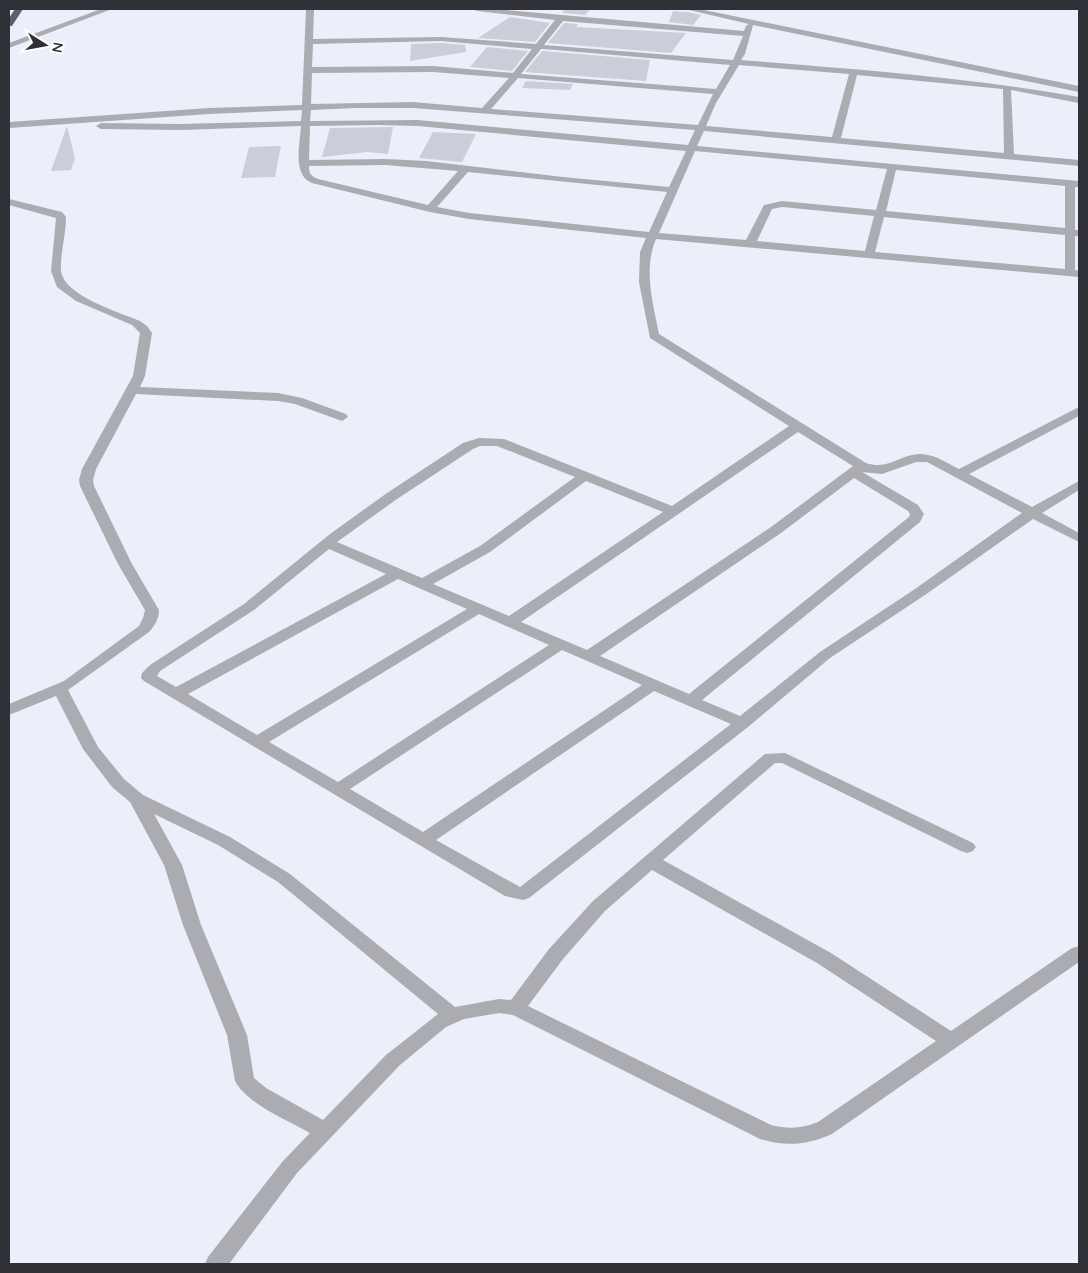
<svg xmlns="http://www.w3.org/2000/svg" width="1088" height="1273" viewBox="0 0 1088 1273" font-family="Quicksand,sans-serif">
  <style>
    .building { fill: #cbcdd9 }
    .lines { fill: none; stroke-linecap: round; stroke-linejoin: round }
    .minor { fill: #aaacb1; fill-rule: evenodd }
    .highway { fill: #5d606a; fill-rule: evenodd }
  </style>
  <rect width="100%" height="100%" fill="#eceefa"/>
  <path class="building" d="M565,9H590L585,15L562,13Z
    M673,11L688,12L701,15L693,25L669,22Z
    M510,17L550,23L535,42L478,38Z
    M564,23L578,24L576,27L686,33L671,53L548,43Z
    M441,43L465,45L466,52L410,61L411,44Z
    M487,47L528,51L512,71L470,67Z
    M542,51L556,52L650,60L646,81L525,72Z
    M526,81L573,84L570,90L522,88Z
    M67,126L75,158L71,170L51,171Z
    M393,127L388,154L367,152L322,157L330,128Z
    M433,132L476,134L462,162L419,158Z
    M281,146L275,177L241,178L249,147Z"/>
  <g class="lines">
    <path class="minor" d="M101,9H112L9,48V43Z
      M306,9H314L313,39L441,37L536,44L555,20L477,11L473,9H495L744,31L746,26L749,24L685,9H699L1079,86V92L753,25L745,54L741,60C855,69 967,77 1079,97V103L1011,90L1014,154L1079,160V166L704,131L697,146L1079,181V187H1075V230H1079V236H1075V270L1079,271V277L656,239C643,269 653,303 659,334L866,463C890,471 900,453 922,454C936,455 947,463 959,469L1079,407V416L969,474L1032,507L1079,481V490L1042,513L1079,533V542L1033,519L925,595L830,658L748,727L529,898L523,900L505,896L144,681L141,678L142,673L150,665L244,604L330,534L387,493L463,443L479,438L504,439L672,506L789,426L650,338L639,282L640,252L646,238L469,219L430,212L312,183C292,175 300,144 301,126L180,130L101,129L96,126L101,123L180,124L301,121L302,110L209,114L9,128V122L209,108L302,105ZM563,21L743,36L733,60L544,45ZM441,41L532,49L513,73L433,66L312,67L313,44ZM541,49L556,50L730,65L716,89L521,74ZM739,65L849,74L832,137L706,126L716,103ZM433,72L509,78L482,108L413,102L311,104L312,73ZM857,75L1003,89L1004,153L841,138ZM518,78L713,94L698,125L491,109ZM356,108H413L695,130L688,145L418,120L310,121L311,110ZM378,125L418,126L686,151L669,187L563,177L426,161L385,159L309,160L310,126ZM695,151L887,169L876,210L782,201L764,205L746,240L659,233ZM385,165L458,171L428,205L318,179C311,176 309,174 309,166ZM896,170L1065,186V228L886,211ZM468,172L667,192L649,232L469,213L437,207ZM782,207L874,216L865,251L757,241L772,209ZM884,217L1065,235V269L875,252ZM798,432L853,466L771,527L587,650L521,622ZM480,446H497L575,477L480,546L422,578L337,542L397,499L473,449ZM916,462H927L1022,513L915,589L820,652L740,716L702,700L920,522L924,514L918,505L862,472L882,474ZM854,478L908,511L910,514L909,517L689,694L600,656L781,533ZM586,481L663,512L509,616L433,584L490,552ZM329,549L386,574L176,687L157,676L160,671L254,610ZM398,579L467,609L257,735L188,694ZM479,614L549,645L338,782L269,742ZM562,650L642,685L423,832L350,789ZM654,691L731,724L520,887L436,840Z
      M9,199L62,212L66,217C66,235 60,253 61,271C64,296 119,312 140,321L147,326L152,333L145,376L140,387L278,393L302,398L346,414L348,417L342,421L295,404L278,401L136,394L96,469L93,480L94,486L132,564L159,610C159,619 155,625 149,632L68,690L98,747L124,779L143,795L230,837L290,874L455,1007L499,999L511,1000L549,949L593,901L765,754L785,753L973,843L976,847L973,851L967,853L961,851L782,763H775L663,860L831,953L951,1031L1072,948L1079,946V962L832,1134C808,1145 785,1147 760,1139L513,1015L499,1013L464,1019L446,1027L400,1065L297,1173L229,1264H205L208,1257L283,1161L310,1133C288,1120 247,1104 235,1081L227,1035L183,925L164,865L130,802L112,787L83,749L56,696L9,715V704L64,681L139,626L143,618L145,610L118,564L80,486L79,480L82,469L133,376L140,333L132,325L76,301L57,287L51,271L56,218L9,205ZM154,814L218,845L278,882L438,1014L386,1055L323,1120L266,1088L254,1078L247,1035L201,925L182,865ZM652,870L817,963L936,1041L818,1122C802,1129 787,1129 771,1125L528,1006L563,959L605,911Z"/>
    <path class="highway" d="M15,9H23L12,26H9V18Z"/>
  </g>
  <rect width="1088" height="1273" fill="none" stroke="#303136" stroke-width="20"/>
  <g transform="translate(45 45) rotate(101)" stroke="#ffffff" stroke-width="4" paint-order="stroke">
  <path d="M0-4L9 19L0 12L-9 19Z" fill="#303136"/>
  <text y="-8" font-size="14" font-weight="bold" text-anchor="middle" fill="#303136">N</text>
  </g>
</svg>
